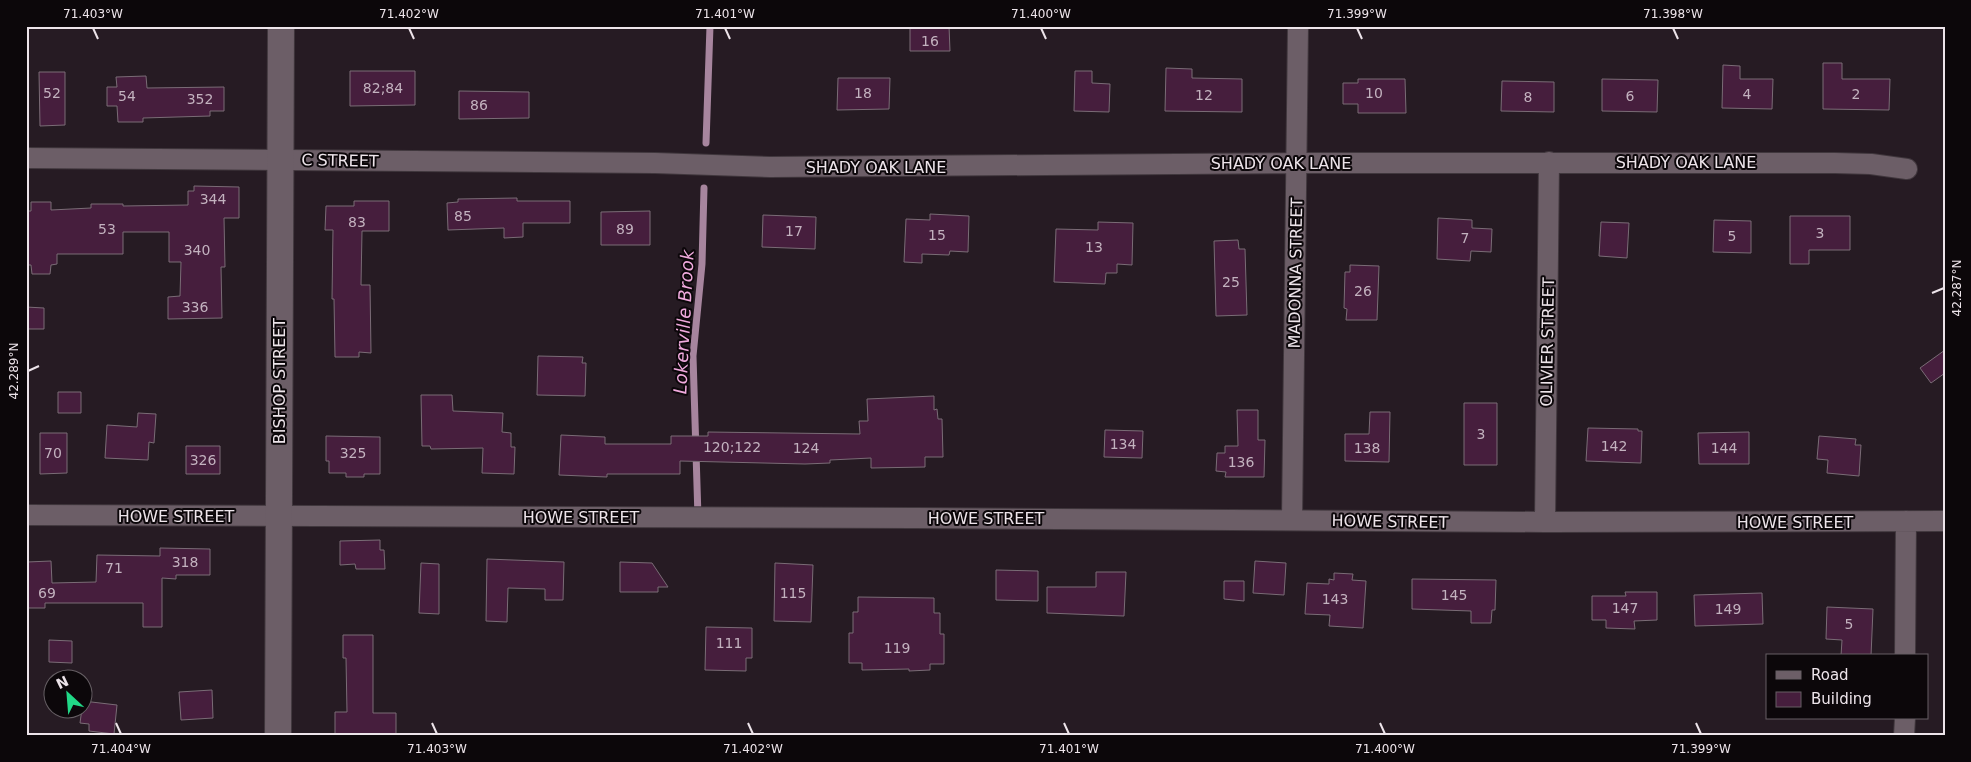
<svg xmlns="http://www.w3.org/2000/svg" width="1971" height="762" viewBox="0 0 1971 762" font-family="'DejaVu Sans',sans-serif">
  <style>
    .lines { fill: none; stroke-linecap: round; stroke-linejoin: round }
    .stream { stroke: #a7859e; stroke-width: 7 }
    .building { fill: #461e3d; stroke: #7a6c76 }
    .minor-casing { stroke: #40373d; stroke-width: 22 }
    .tertiary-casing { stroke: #40373d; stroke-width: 28 }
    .minor { stroke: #6c5e67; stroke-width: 20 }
    .tertiary { stroke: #6c5e67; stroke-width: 26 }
    .ticks { fill: none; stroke: #ede4ea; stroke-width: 2 }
    .labels { text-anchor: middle; stroke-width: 4; stroke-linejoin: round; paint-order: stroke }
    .number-label { font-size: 14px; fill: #c3b2bf }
    .street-label { font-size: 16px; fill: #ede4ea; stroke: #0c070a }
    .water-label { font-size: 18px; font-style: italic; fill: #f1aade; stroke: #0c070a }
    .neatline { fill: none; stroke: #ede4ea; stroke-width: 2 }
    .ticks-label { font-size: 12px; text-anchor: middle; fill: #ede4ea }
  </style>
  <rect width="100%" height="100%" fill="#261b23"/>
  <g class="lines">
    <path class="stream" d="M706,143L710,26
      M698,517L693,356L702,264L704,188"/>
  </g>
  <path class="building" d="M910,26H949L950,51H910Z
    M1823,63H1842V79H1890L1889,110L1823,109Z
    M1723,65L1740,66V79H1773L1772,109L1722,108Z
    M1166,68L1192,69V78L1242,79V112L1165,111Z
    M350,71H415V105L350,106Z
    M1075,71H1092V83L1110,84L1109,112L1074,111Z
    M39,72H65V125L40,126Z
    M146,76L147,88L224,87V111H210V116L143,118V122H118L117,106H107V87H117L116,77Z
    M838,78H890L889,109L837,110Z
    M1358,79H1405L1406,113H1358V104H1343V83H1358Z
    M1602,79L1658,80L1657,112L1602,111Z
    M1502,81L1554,82V112L1501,111Z
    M459,91L529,92V118L459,119Z
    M194,186L239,187V218H224L225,267H221L222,318L168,319V297L180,296L181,262H169V232H123V254H57V264L51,265L50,274H32L31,265H26V211H31V202H51V210L91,208V204H123V206L188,205V191H194Z
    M517,198V201H570V223H523V237L504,238V228L448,230L447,203L458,202V199Z
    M354,201H389V231H362L361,285H370L371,353L359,352V357H335L334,299H332L333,230H325L326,206H354Z
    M650,211V245H601V212Z
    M930,214L969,216L968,252L950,251L949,255L922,254V263L904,262L906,219L930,220Z
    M763,215L816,217L815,249L762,247Z
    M1790,216H1850V250H1809V264H1790Z
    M1438,218L1472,220V228L1492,229L1491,252L1471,251L1470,261L1437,259Z
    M1714,220L1751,221V253L1713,252Z
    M1098,222L1133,223L1132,265L1117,264V273H1106L1105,284L1054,282L1056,229L1098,230Z
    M1601,222L1629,223L1627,258L1599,256Z
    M1238,240L1239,249H1245L1247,315L1216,316L1214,241Z
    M1350,265L1379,266L1377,320H1346L1347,309L1344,308L1345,272H1350Z
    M26,307L44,308V329H26Z
    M1945,350V373L1931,383L1920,368Z
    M538,356L583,357L582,363H586L585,396L537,395Z
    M58,392H81V413H58Z
    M421,395H452L453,411L503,413L502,432L511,433V447H515L514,474L482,473L483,448L431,449L430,446H422Z
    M934,396V410L937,409L938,419H942L943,457H925V467L871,468V458L830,460V463L805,464L680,461V474H607V477L559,475L561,435L605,437V444H671V436H708V432L860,434L859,421H868L867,399Z
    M1464,403H1497V465H1464Z
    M1237,410H1258V440H1265L1264,477H1225L1226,472L1216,471L1217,453H1225V446H1238Z
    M1370,412H1390L1389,462L1345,461V434H1369Z
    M138,413L156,414L154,443L149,442L148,460L105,458L107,425L137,427Z
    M1588,428L1638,429V431H1642L1641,463L1586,461Z
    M1105,430L1143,431L1142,458L1104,457Z
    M1749,432V464H1699L1698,433Z
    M40,433H67V473L40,474Z
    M326,436L380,437V474H364V477H346V473H329V461H326Z
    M1819,436L1856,439L1855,445H1861L1859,476L1827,473L1828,460L1817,459Z
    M186,446H220V474H186Z
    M380,540V550H384L385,569H356L355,564L340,565V541Z
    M160,548L210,549V575H176V579L162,578V627H143V603H45V608H28L27,562L51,561L52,583L96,582L97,555L160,556Z
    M487,559L564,562L563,600H545V589L508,588L507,622L486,621Z
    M1255,561L1286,563L1284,595L1253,593Z
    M620,562L652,563L668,587H658V592H620Z
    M421,563L439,564V614L419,613Z
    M775,563L813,565L811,622L774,621Z
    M996,570L1038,571V601L996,600Z
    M1096,572H1126L1124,616L1047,613V587H1096Z
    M1334,573L1353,574L1352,580L1366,581L1363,628L1329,626L1330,615L1305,614L1307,583L1329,584V579L1334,580Z
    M1412,579L1496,580L1495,610H1492L1491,623H1471V611L1412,609Z
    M1224,581H1244V601L1224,599Z
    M1625,592H1657V620L1634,621L1635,629L1606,628V620H1592V596H1626Z
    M1762,593L1763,624L1695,626L1694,595Z
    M858,597L934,598V613H940V634H944V664H930V670L909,671V669L862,670V663H849V633H853V612H858Z
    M1827,607L1873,609L1871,656H1841L1842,640L1826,639Z
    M706,627L752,628V658H746V671L705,670Z
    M343,635H373V713H396V736H335V712H347L346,658H343Z
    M49,640L72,641V663L49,662Z
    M212,690L213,718L181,720L179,692Z
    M83,701L117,705L114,734L89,731V724L80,723Z"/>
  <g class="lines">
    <g class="minor-casing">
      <path id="minor" d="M26,158L655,163L770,167L1297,163H1835L1871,164L1907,169
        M26,515L915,518L1545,522L1945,521
        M1292,520L1298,26
        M1545,522L1549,162
        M1905,656L1906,521
        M1904,736L1905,718"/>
    </g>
    <g class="tertiary-casing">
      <path id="tertiary" d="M278,736L281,26"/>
    </g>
    <use href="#minor" class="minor"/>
    <use href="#tertiary" class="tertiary"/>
  </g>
  <path class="ticks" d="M93,28L98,39M409,28L414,39M725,28L730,39M1041,28L1046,39M1357,28L1362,39M1673,28L1678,39M1932,293L1944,288M28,371L39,366M116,723L121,734M432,723L437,734M748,723L753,734M1064,723L1069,734M1380,723L1385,734M1696,723L1701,734"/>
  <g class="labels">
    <g class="number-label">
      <text x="930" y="46">16</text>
      <text x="383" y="93">82;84</text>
      <text x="52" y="98">52</text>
      <text x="863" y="98">18</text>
      <text x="1374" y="98">10</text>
      <text x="1747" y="99">4</text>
      <text x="1856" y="99">2</text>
      <text x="1204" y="100">12</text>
      <text x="127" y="101">54</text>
      <text x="1630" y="101">6</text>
      <text x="1528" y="102">8</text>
      <text x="200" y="104">352</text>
      <text x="479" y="110">86</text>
      <text x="213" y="204">344</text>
      <text x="463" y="221">85</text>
      <text x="357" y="227">83</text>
      <text x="107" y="234">53</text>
      <text x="625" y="234">89</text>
      <text x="794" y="236">17</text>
      <text x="1820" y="238">3</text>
      <text x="937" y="240">15</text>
      <text x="1732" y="241">5</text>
      <text x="1465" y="243">7</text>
      <text x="1094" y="252">13</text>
      <text x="197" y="255">340</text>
      <text x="1231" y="287">25</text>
      <text x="1363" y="296">26</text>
      <text x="195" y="312">336</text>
      <text x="1481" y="439">3</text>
      <text x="1123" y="449">134</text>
      <text x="1614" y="451">142</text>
      <text x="732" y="452">120;122</text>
      <text x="806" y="453">124</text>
      <text x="1367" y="453">138</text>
      <text x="1724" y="453">144</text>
      <text x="53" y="458">70</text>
      <text x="353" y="458">325</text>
      <text x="203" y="465">326</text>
      <text x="1241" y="467">136</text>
      <text x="185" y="567">318</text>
      <text x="114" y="573">71</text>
      <text x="47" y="598">69</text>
      <text x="793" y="598">115</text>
      <text x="1454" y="600">145</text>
      <text x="1335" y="604">143</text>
      <text x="1625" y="613">147</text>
      <text x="1728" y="614">149</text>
      <text x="1849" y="629">5</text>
      <text x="729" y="648">111</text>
      <text x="897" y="653">119</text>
    </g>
    <g class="street-label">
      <text transform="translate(340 160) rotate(1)" y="6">C STREET</text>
      <text x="1686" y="168">SHADY OAK LANE</text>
      <text x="1281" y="169">SHADY OAK LANE</text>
      <text x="876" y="173">SHADY OAK LANE</text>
      <text transform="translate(1295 273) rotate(-89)" y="6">MADONNA STREET</text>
      <text transform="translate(1547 342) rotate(-89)" y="6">OLIVIER STREET</text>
      <text transform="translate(279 381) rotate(-90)" y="6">BISHOP STREET</text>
      <text x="176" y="522">HOWE STREET</text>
      <text x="581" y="523">HOWE STREET</text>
      <text x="986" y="524">HOWE STREET</text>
      <text transform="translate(1390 521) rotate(1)" y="6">HOWE STREET</text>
      <text x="1795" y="528">HOWE STREET</text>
    </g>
    <g class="water-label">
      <text transform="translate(684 322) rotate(-87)" y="6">Lokerville Brook</text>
    </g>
  </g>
  <rect width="1971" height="762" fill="none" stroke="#0c070a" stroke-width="55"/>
  <rect x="1766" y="654" width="162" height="65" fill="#0c070a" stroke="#665f64"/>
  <rect x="1776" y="671" width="25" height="8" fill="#6c5e67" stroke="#665f64"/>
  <text x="1811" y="680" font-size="15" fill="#ede4ea">Road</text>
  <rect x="1776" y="692" width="25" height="15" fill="#461e3d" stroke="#665f64"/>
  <text x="1811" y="704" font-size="15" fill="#ede4ea">Building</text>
  <g transform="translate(68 694) rotate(334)"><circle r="24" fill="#0c070a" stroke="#665f64"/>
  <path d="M0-4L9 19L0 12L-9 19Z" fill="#21d887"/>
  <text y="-8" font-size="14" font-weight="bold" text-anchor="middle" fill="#ede4ea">N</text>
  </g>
  <rect x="28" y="28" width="1916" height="706" class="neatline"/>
  <g class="ticks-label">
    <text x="93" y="18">71.403°W</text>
    <text x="409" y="18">71.402°W</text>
    <text x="725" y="18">71.401°W</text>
    <text x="1041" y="18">71.400°W</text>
    <text x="1357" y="18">71.399°W</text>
    <text x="1673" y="18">71.398°W</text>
    <text transform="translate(1957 288) rotate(-90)" y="4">42.287°N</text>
    <text transform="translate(14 371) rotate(-90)" y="4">42.289°N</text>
    <text x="121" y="753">71.404°W</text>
    <text x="437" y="753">71.403°W</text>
    <text x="753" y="753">71.402°W</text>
    <text x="1069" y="753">71.401°W</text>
    <text x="1385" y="753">71.400°W</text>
    <text x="1701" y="753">71.399°W</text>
  </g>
</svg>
